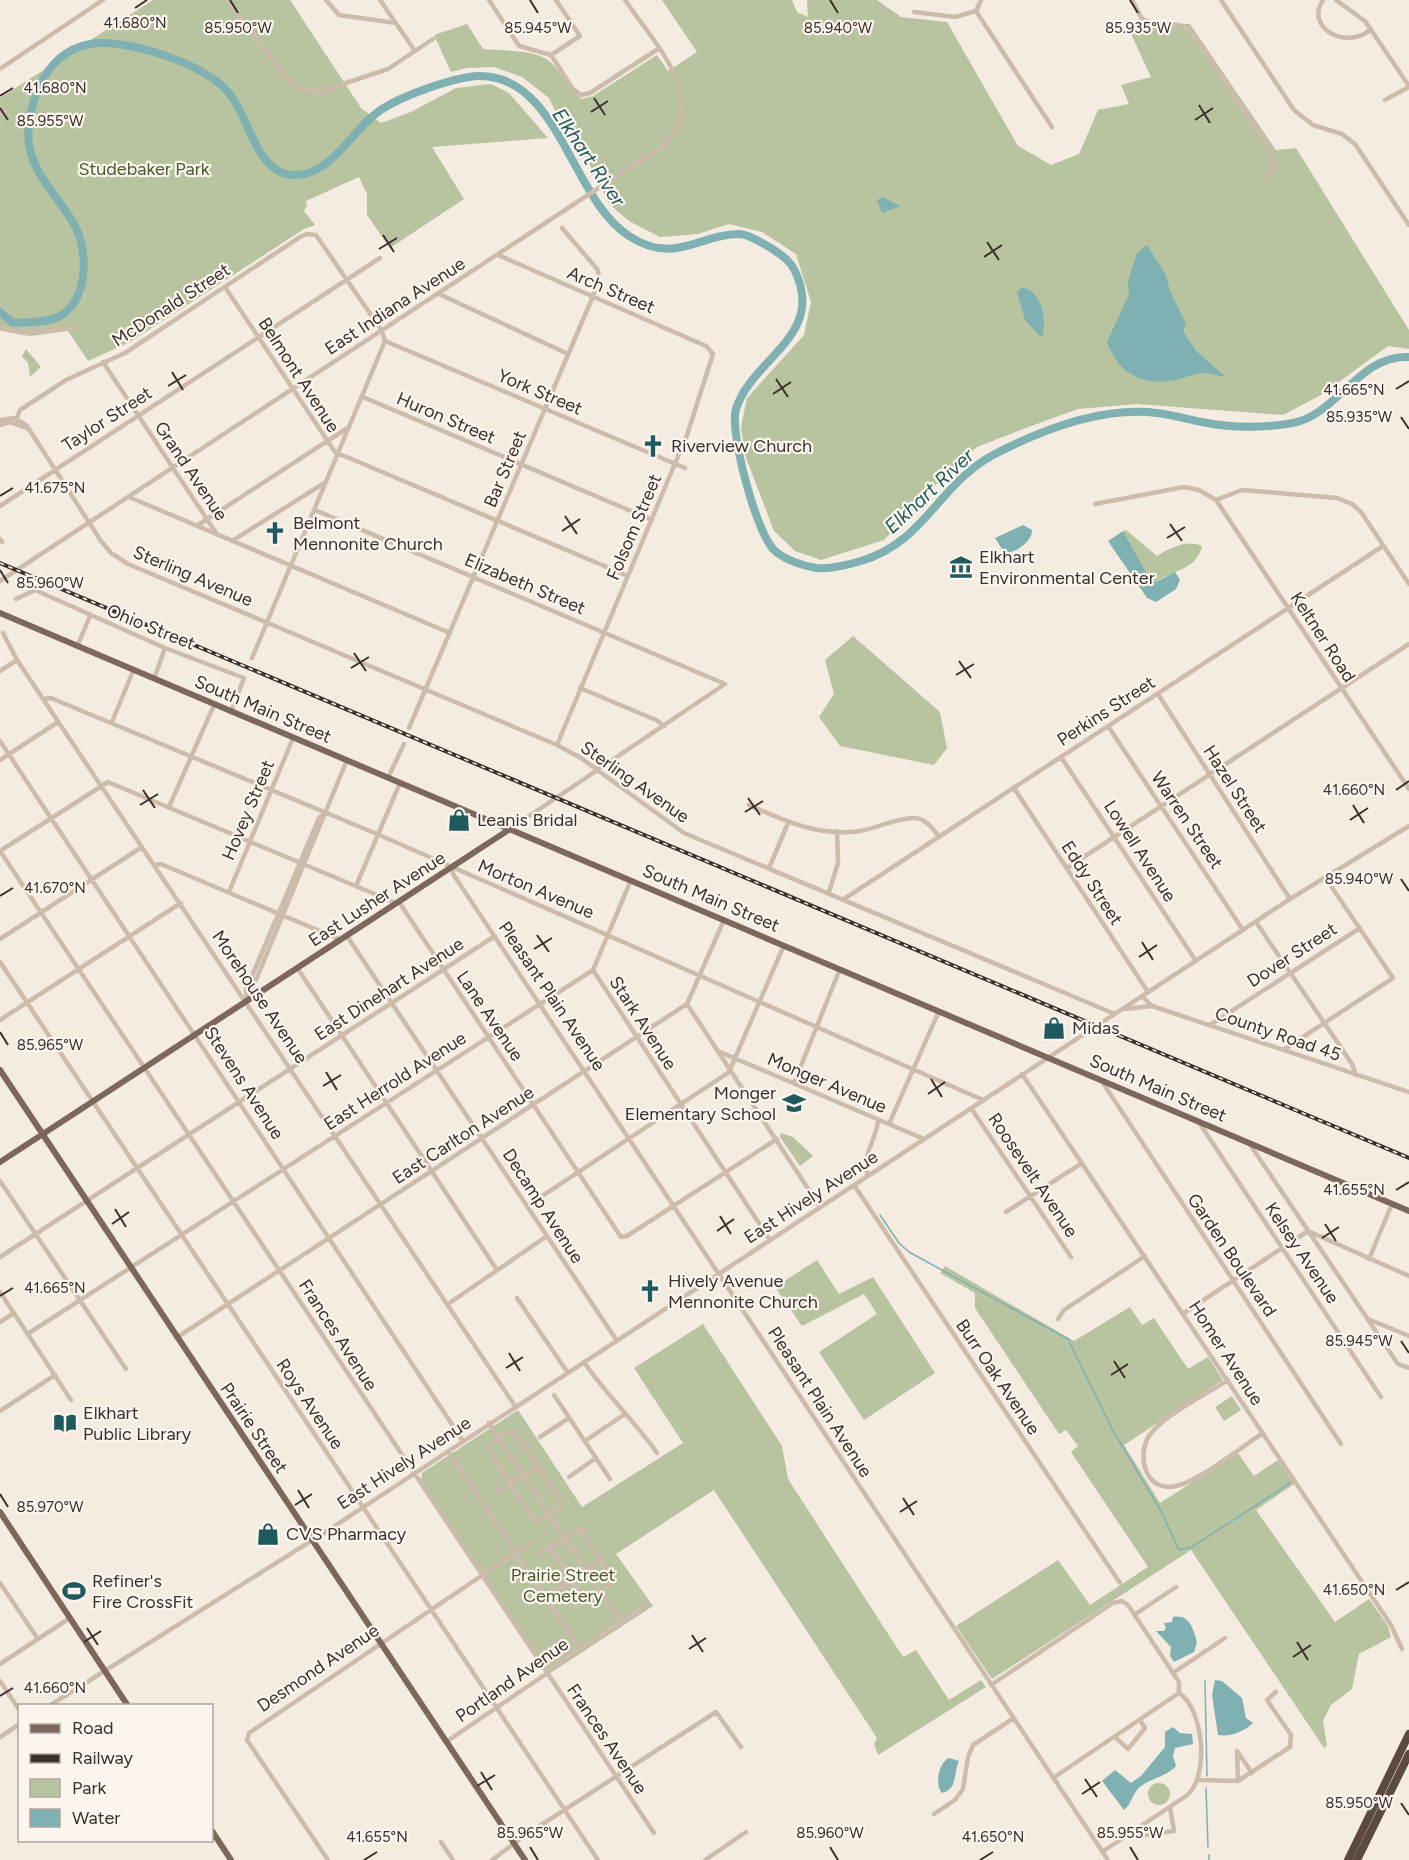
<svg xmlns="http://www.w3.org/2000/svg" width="1409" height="1860" viewBox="0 0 1409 1860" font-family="Figtree,sans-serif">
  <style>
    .green { fill: #b8c4a0 }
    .water { fill: #7fb0b2 }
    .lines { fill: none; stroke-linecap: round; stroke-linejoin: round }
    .stream { stroke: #7fb0b2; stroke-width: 1.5 }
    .river { stroke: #7fb0b2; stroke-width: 8 }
    .minor { stroke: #cdbbac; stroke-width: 4.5 }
    .major { stroke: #7d675c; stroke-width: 6 }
    .highway { stroke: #5c4a42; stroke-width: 8 }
    .rail-casing { stroke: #3b302b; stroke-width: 4 }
    .rail { stroke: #fbf5ee; stroke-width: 1.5; stroke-dasharray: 4.5; stroke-linecap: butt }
    .ticks { fill: none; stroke: #3b302b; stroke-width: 2 }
    .labels { text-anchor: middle; stroke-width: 4.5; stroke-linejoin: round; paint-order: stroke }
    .park-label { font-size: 18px; fill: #4a5a2e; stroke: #fbf5ee }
    .street-label { font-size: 18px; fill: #3b302b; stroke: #fbf5ee }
    .poi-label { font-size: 18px; fill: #3b302b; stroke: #fbf5ee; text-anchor: start }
    .water-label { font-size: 20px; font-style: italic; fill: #1f5a5e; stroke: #fbf5ee }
    .ticks-label { font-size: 15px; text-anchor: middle; fill: #3b302b; stroke: #fbf5ee; stroke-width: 4.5; stroke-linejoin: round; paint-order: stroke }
  </style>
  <rect width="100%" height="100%" fill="#f4ebe1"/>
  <path class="green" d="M153,0H290L361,108L381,123L411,112L456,88L491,84L509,93L548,138L432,147L464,199L390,248L367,215V194L359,177L306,201L307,205L304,211L315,225L304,229L130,342L88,361L68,331L30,336L2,331L0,330V98Z
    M662,0H792L797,12L808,17L807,0H877L901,17L947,22L1018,146L1051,165L1079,154L1098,110L1129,104L1121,85L1151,77L1125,21L1190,24L1276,150L1296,148L1409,330V349L1388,346L1321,395L1283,415L1137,404L1078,409L1023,429L977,447L947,473L884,540L821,560L795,551L774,531L745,455L741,427L747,398L804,335L811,302L796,254L762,232L729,224L698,234L660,237L629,221L609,204L588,161L558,117L549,98L522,77L494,67L467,68L451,72L434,35L467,24L483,49C503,51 531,49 548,60C562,70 567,89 582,99L593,96L657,55L668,71L697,52Z
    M26,349L41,367L30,377L28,363L22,356Z
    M1126,530L1157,556C1169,548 1188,539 1202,546C1196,571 1174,569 1156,582L1149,577L1123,531Z
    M853,636L940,712L947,748L934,765L840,746L819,717L834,694L825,660Z
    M781,1133L793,1137L813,1156L800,1166L780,1137Z
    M817,1260L839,1294L873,1277L935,1373L864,1420L819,1352L877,1314L864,1294L802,1326L775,1287Z
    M945,1266L1074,1341L1130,1307L1142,1325L1154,1318L1188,1369L1208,1357L1223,1380L1124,1445L1160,1503L1238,1453L1254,1476L1278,1460L1294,1484L1256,1510L1335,1622L1369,1599L1388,1626L1391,1637L1359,1654L1352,1689L1331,1705L1323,1721L1327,1746L1324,1748L1191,1550L992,1679L956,1626L1058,1560L1090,1605L1148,1567L1071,1452L1078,1446L1066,1430L1059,1434L975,1308V1293L940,1273Z
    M703,1324L782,1446L788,1479L903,1657L916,1650L949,1700L981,1680L986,1687L878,1755L874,1744L877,1738L714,1490L616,1554L653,1606L549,1674L421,1481L422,1473L518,1410L582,1507L683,1443L634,1368Z
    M1232,1396L1241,1410L1224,1421L1215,1407Z
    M1148 1794a11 11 0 1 1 22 0a11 11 0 1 1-22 0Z"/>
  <path class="water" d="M883,197L900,206L882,213L877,200Z
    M1147,245L1166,275L1170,291L1186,324L1183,331L1197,352L1226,377C1219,376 1211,373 1203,373C1194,373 1185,378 1176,380C1143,386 1119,375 1107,342L1129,294L1128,281L1137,253Z
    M1022,287C1043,292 1046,319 1043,336H1040L1025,320L1017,292Z
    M1023,525L1032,530C1033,541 1014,555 1004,552L995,538Z
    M1123,531L1149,577L1156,582L1175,572L1180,580L1176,589L1156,602L1147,598L1108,541Z
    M1173,1617C1190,1614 1193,1629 1197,1642L1194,1652L1174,1662L1170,1656L1171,1647L1156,1631H1164L1166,1628L1164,1623L1172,1622Z
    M1215,1680L1222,1681L1242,1698L1246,1718L1253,1723C1243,1732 1231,1737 1218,1735L1212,1695Z
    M1173,1727L1180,1733L1192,1734L1193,1744L1175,1748L1173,1756L1176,1766C1167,1776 1152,1778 1141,1786C1132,1793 1132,1804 1124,1810L1102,1781L1115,1770L1131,1783L1141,1776L1165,1747V1732Z
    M949,1758L959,1761C953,1774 958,1789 942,1793C934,1785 939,1762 949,1758Z"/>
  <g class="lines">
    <path class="stream" d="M880,1215L899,1243L909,1252L1068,1339L1112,1429L1161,1511L1179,1550L1192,1547L1290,1483
      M1205,1681L1207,1776
      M1206,1788L1208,1847
      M1209,1860V1855"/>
    <path class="river" d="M0,312L13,323C27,322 45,323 58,317C89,301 89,251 74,224C59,197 35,178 29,145C26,124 33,98 43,79C55,58 72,45 98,43C135,41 211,66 232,97C250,122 257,172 292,175C331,178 353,127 382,109C404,95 454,77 479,76C559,75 571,199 629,236C675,266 698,234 740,234C751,235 761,243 771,248C781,255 790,260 795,271C826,336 752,358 736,409C729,431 756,532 774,550C783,559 803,566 816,568C830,569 848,565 861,561C925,542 938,485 993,455C1041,430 1102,406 1157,413C1173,415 1187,419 1202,422C1231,428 1264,428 1293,423C1338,414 1360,354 1409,357"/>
    <path class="minor" d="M227,0L289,81L306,91L319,92L388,69L433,39
      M326,0L339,15L396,23
      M380,0L415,51
      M489,0L519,46L551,55L573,89L581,95L590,93L658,49
      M981,0L976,11L1052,127
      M1132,0L1142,19C1162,30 1178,15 1196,38L1269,148L1273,163L1265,183
      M1221,0L1294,110L1313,125L1342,134L1355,144L1409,225
      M1323,0C1304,28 1347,51 1371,29
      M1336,0L1365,21L1409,86
      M914,12L955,17L976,11
      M551,55L580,36L556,0
      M0,69L103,0
      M1385,100L1409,87
      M0,115L5,111
      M498,255L706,346L713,354L687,435L557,745
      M225,287L335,452L628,576
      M439,294L568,354
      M0,328L25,333L81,327
      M385,341L685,468
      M103,362L216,533
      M363,397L652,520
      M0,420L15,418L27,426L101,541L111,553L128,564L557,745L581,758L684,833L1115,1014
      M15,423L20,410L66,380L125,353L300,237L307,234L316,235L382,331L385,341L252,658
      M0,425L10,422L28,429
      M129,497L450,633
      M1216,500L1409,789
      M1095,504L1184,487L1199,490L1216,500L1242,490L1337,498L1352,504L1361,512L1409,584
      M0,506L380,258
      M315,510L725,684L510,829
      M198,525L349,427
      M0,539L2,542
      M232,541L326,482
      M0,581L664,145C711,98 653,42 625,0
      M16,599L35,590L165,648L244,678L231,712
      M3,633L17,660L515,1406
      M77,647L90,616
      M0,671L17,660
      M154,679L165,648
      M580,688L656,720L664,726
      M1158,694L1290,899
      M43,699L51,698L377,834L983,1100
      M112,722L133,671
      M1108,726L1243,930
      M409,728L599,282L598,270L562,228
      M0,741L463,1441
      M1061,757L1196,961
      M0,760L58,722
      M388,778L404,744
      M1014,788L1148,992
      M749,805C784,821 820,837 860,831C878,828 896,818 914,818C925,818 933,828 939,837
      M169,807L214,705
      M0,851L654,1833
      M0,851L108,782L396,903
      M156,865L161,864L341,940
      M452,867L453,874L1108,1860
      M769,868L788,823
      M1067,868L1409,644
      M356,886L400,783
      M229,892L293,738
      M829,892L838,863L837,831
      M844,899L1383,546
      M399,902L621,1237L627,1236L777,1139
      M1256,922L1352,1064L1356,1075
      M347,936L617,1341
      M0,939L142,847
      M0,962L598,1860
      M298,969L497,1270
      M593,970L770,1240
      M1142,996L1152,1006L1409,1092
      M247,999L246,990L319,818L325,813
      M248,999L347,760
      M687,1004L820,1207
      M1125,1009L1152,1006
      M0,1020L181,903
      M1210,1025L1360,928
      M1283,1050L1393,978L1325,877
      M720,1052L924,1139
      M1022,1074L1391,1625L1402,1649
      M1101,1080L1341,1444
      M794,1083L840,969
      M971,1108L1071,1257
      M889,1124L939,1011
      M1200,1124L1381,1397
      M1249,1143L1398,1364L1409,1368
      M868,1176C860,1156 877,1140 878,1120
      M0,1181L126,1369
      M854,1185L1120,1583
      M527,1206L729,1072L784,945
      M1006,1212L1082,1163
      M0,1257L495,936
      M1369,1259L1392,1204
      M0,1292L71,1400
      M517,1298L568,1373
      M448,1304L547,1236
      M1184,1313L1308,1231L1409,1276
      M1058,1319L1064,1310L1145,1256
      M1368,1319L1409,1336
      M0,1322L14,1313
      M29,1333L593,970L631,880
      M176,1338L687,1004L724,920
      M584,1362C606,1395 635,1421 657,1453
      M1228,1380C1206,1395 1163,1415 1149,1436C1136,1457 1146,1493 1176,1486C1200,1481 1241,1447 1263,1433
      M554,1395L610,1479
      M0,1411L55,1375
      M489,1423L621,1623
      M510,1431L514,1432L560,1500L559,1507L539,1520L533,1519L488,1449L489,1446Z
      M540,1437L569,1418
      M585,1441L625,1414
      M448,1451L580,1649
      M569,1477L596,1458
      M497,1493L538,1467
      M537,1555L550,1547
      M0,1583L38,1639
      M560,1588L602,1560
      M573,1608C587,1600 603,1592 614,1581L580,1528L550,1547L585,1601
      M1134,1615L1176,1587
      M0,1664L70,1618
      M1173,1673L1225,1638
      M0,1681L20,1711
      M991,1685L1113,1603L1122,1601L1128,1605L1179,1682V1693
      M49,1706L327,1531L1290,899L1409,826
      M0,1737L20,1724
      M1115,1737L1128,1749L1145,1728L1140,1720
      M446,1742L546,1674L549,1669L648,1604
      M1053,1778L1179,1693
      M1199,1780L1238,1781L1290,1747L1291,1735L1267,1700L1276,1692
      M1238,1781L1237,1751L1252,1773
      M934,1814L955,1800L963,1789L968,1757L973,1745L1014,1718
      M1135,1830L1137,1836L1174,1831L1170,1807
      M441,1842L453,1860
      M1102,1852L1186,1796C1210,1778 1204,1709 1179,1693
      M328,1860L247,1740L249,1733L530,1543
      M492,1860L524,1836L716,1712L741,1747
      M705,1860L746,1832"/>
    <path class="major" d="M0,613L1409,1211
      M0,1070L525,1860
      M0,1162L510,829
      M0,1512L128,1706
      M212,1831L231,1860"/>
    <path class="highway" d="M1348,1860L1409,1734
      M1357,1860L1409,1754"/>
    <g class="rail-casing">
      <path id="rail" d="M0,563L1409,1158"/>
    </g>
    <use href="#rail" class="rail"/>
  </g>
  <path class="ticks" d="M230,0L238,13M530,0L538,13M830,0L838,13M1130,0L1138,13M135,8L147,0M0,96L13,88M594,98L605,115M1199,105L1210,123M0,108L8,120M591,112L608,101M1195,120L1213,108M383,235L394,252M987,242L999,260M379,249L397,238M984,257L1002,245M172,372L183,390M776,379L788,397M168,386L186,375M1396,389L1409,381M773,394L791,382M1401,417L1409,429M0,496L13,488M565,516L577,534M1170,524L1182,541M562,531L580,519M1167,538L1185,527M0,570L8,583M354,653L366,671M959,661L971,678M351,668L369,657M956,675L974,664M143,790L155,808M1396,790L1409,781M748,798L760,815M140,805L158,794M1353,805L1364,823M745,812L763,801M1350,820L1368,808M1401,879L1409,891M0,896L13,888M537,935L549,952M1142,942L1153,960M534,949L552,938M1139,957L1157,945M0,1032L8,1045M326,1072L337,1090M931,1079L942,1097M323,1086L341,1075M928,1094L945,1082M1396,1190L1409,1182M115,1209L126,1227M720,1216L731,1234M112,1224L129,1212M1325,1224L1336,1241M717,1231L734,1219M1322,1238L1339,1227M0,1296L13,1288M1401,1341L1409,1353M509,1353L520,1371M1114,1361L1125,1378M506,1368L523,1357M1111,1375L1128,1364M298,1490L309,1508M0,1494L8,1507M903,1498L914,1515M295,1505L312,1494M900,1512L917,1501M1396,1590L1409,1582M87,1628L98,1645M692,1635L703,1652M84,1642L101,1631M1297,1642L1308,1660M689,1649L706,1638M1293,1657L1311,1645M0,1696L13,1688M481,1772L492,1790M1085,1779L1097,1797M477,1786L495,1775M1082,1794L1100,1782M1401,1803L1409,1815M530,1847L538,1860M830,1847L838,1860M1130,1847L1138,1860M364,1860L377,1852M980,1860L993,1852"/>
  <defs>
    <g id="church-bare" transform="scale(1.8)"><path d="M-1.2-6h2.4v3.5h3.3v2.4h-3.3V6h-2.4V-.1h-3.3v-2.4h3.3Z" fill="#1f5a5e" stroke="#fbf5ee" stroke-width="2.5" paint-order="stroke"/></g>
    <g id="museum-bare" transform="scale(1.8)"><path d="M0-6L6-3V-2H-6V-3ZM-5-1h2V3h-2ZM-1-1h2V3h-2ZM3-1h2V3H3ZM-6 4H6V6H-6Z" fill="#1f5a5e" stroke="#fbf5ee" stroke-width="2.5" paint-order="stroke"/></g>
    <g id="shop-bare" transform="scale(1.8)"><path d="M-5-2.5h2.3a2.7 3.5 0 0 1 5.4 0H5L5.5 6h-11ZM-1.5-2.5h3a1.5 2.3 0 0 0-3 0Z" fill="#1f5a5e" stroke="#fbf5ee" stroke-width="2.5" paint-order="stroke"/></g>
    <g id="school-bare" transform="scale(1.8)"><path d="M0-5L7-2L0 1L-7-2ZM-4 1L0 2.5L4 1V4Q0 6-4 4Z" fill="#1f5a5e" stroke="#fbf5ee" stroke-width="2.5" paint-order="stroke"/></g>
    <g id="library-bare" transform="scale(1.8)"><path d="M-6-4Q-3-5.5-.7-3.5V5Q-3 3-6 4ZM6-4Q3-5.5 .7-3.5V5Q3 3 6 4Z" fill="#1f5a5e" stroke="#fbf5ee" stroke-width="2.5" paint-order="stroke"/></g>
    <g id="stadium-bare" transform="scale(1.8)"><path d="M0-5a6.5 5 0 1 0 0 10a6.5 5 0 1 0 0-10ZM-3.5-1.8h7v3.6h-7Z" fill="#1f5a5e" stroke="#fbf5ee" stroke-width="2.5" paint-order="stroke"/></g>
  </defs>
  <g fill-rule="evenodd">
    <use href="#church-bare" x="653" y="446"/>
    <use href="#church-bare" x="275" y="533"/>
    <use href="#museum-bare" x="961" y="567"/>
    <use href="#shop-bare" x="459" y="820"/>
    <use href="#shop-bare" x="1054" y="1028"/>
    <use href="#school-bare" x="794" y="1103"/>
    <use href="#church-bare" x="650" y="1291"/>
    <use href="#library-bare" x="65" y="1423"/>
    <use href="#shop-bare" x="268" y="1534"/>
    <use href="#stadium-bare" x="74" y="1591"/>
  </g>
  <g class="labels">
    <g class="park-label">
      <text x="144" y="175">Studebaker Park</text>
      <text x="563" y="1581">Prairie Street<tspan x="563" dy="21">Cemetery</tspan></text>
    </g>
    <g class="street-label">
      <text transform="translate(611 290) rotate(23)" y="6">Arch Street</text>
      <text transform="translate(171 305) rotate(-33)" y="6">McDonald Street</text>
      <text transform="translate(395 306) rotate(-33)" y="6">East Indiana Avenue</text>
      <text transform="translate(299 375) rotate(57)" y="6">Belmont Avenue</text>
      <text transform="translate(540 392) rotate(23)" y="6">York Street</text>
      <text transform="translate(446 418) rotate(23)" y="6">Huron Street</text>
      <text transform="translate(107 419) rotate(-33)" y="6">Taylor Street</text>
      <text transform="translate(505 469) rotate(-67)" y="6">Bar Street</text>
      <text transform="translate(191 471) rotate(56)" y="6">Grand Avenue</text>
      <text transform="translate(634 527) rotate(-67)" y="6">Folsom Street</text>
      <text transform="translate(193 576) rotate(23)" y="6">Sterling Avenue</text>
      <text transform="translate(525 584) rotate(23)" y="6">Elizabeth Street</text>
      <text transform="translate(151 627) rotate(22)" y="6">Ohio Street</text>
      <text transform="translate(1323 637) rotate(57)" y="6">Keltner Road</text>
      <text transform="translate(263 709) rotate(23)" y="6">South Main Street</text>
      <text transform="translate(1106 711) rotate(-33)" y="6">Perkins Street</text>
      <text transform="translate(635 782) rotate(35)" y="6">Sterling Avenue</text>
      <text transform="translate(1235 789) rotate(57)" y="6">Hazel Street</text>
      <text transform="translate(248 810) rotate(-67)" y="6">Hovey Street</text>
      <text transform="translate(1187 820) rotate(56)" y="6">Warren Street</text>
      <text transform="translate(1140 851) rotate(57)" y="6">Lowell Avenue</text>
      <text transform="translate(1092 883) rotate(57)" y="6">Eddy Street</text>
      <text transform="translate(536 889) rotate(23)" y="6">Morton Avenue</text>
      <text transform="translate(711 898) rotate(23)" y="6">South Main Street</text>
      <text transform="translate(377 899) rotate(-33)" y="6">East Lusher Avenue</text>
      <text transform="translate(1292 955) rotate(-33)" y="6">Dover Street</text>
      <text transform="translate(389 989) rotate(-33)" y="6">East Dinehart Avenue</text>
      <text transform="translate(552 996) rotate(56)" y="6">Pleasant Plain Avenue</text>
      <text transform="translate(260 997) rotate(56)" y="6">Morehouse Avenue</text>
      <text transform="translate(490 1016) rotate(56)" y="6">Lane Avenue</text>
      <text transform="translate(643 1023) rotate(57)" y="6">Stark Avenue</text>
      <text transform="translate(1278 1034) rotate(19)" y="6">County Road 45</text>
      <text transform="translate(395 1081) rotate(-33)" y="6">East Herrold Avenue</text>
      <text transform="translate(244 1083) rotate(57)" y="6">Stevens Avenue</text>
      <text transform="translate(827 1083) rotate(23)" y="6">Monger Avenue</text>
      <text transform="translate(1158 1088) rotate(23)" y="6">South Main Street</text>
      <text transform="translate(463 1135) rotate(-33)" y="6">East Carlton Avenue</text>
      <text transform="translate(1033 1175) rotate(56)" y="6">Roosevelt Avenue</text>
      <text transform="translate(811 1197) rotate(-33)" y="6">East Hively Avenue</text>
      <text transform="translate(543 1206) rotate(57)" y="6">Decamp Avenue</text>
      <text transform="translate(1302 1253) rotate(56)" y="6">Kelsey Avenue</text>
      <text transform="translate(1232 1255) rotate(56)" y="6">Garden Boulevard</text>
      <text transform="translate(338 1335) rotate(57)" y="6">Frances Avenue</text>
      <text transform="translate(1226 1353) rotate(57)" y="6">Homer Avenue</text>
      <text transform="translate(998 1377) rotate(56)" y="6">Burr Oak Avenue</text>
      <text transform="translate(820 1402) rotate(57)" y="6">Pleasant Plain Avenue</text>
      <text transform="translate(310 1404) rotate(56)" y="6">Roys Avenue</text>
      <text transform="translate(254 1428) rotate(56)" y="6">Prairie Street</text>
      <text transform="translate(404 1463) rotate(-33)" y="6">East Hively Avenue</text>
      <text transform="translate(318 1668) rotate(-34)" y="6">Desmond Avenue</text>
      <text transform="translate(512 1680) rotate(-35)" y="6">Portland Avenue</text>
      <text transform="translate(607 1739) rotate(56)" y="6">Frances Avenue</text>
    </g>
    <g class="poi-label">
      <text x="671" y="452">Riverview Church</text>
      <text x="293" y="529">Belmont<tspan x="293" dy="21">Mennonite Church</tspan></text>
      <text x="979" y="563">Elkhart<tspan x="979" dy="21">Environmental Center</tspan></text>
      <text x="477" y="826">Leanis Bridal</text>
      <text x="1072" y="1034">Midas</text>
      <text x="776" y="1099" text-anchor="end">Monger<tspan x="776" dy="21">Elementary School</tspan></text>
      <text x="668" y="1287">Hively Avenue<tspan x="668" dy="21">Mennonite Church</tspan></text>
      <text x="83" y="1419">Elkhart<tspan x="83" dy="21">Public Library</tspan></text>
      <text x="286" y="1540">CVS Pharmacy</text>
      <text x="92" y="1587">Refiner's<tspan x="92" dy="21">Fire CrossFit</tspan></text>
    </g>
    <g class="water-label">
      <text transform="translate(589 157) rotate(56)" y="7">Elkhart River</text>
      <text transform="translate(929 491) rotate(-43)" y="7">Elkhart River</text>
    </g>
  </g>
  <g class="ticks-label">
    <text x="135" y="28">41.680°N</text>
    <text x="238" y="33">85.950°W</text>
    <text x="538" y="33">85.945°W</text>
    <text x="838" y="33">85.940°W</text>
    <text x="1138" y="33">85.935°W</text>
    <text x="55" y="93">41.680°N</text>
    <text x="50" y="126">85.955°W</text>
    <text x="1354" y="395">41.665°N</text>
    <text x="1359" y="422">85.935°W</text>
    <text x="55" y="493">41.675°N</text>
    <text x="50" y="588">85.960°W</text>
    <text x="1354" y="795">41.660°N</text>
    <text x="1359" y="884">85.940°W</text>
    <text x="55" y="893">41.670°N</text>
    <text x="50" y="1050">85.965°W</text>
    <text x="1354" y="1195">41.655°N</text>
    <text x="55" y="1293">41.665°N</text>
    <text x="1359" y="1346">85.945°W</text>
    <text x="50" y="1512">85.970°W</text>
    <text x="1354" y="1595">41.650°N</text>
    <text x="55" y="1693">41.660°N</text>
    <text x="1359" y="1808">85.950°W</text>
    <text x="530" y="1838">85.965°W</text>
    <text x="830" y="1838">85.960°W</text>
    <text x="1130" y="1838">85.955°W</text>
    <text x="377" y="1842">41.655°N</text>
    <text x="993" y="1842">41.650°N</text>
  </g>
  <rect x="18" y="1704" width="195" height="138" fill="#fbf5ee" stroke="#aea6a0" stroke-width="1.5"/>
  <rect x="30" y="1724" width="30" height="9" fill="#7d675c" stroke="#aea6a0" stroke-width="1.5"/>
  <text x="72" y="1734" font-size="18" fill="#3b302b">Road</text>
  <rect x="30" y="1754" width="30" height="9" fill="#3b302b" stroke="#aea6a0" stroke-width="1.5"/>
  <text x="72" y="1764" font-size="18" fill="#3b302b">Railway</text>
  <rect x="30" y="1779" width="30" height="18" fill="#b8c4a0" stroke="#aea6a0" stroke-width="1.5"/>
  <text x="72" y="1794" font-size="18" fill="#3b302b">Park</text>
  <rect x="30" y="1809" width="30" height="18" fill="#7fb0b2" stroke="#aea6a0" stroke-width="1.5"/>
  <text x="72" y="1824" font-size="18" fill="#3b302b">Water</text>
</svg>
